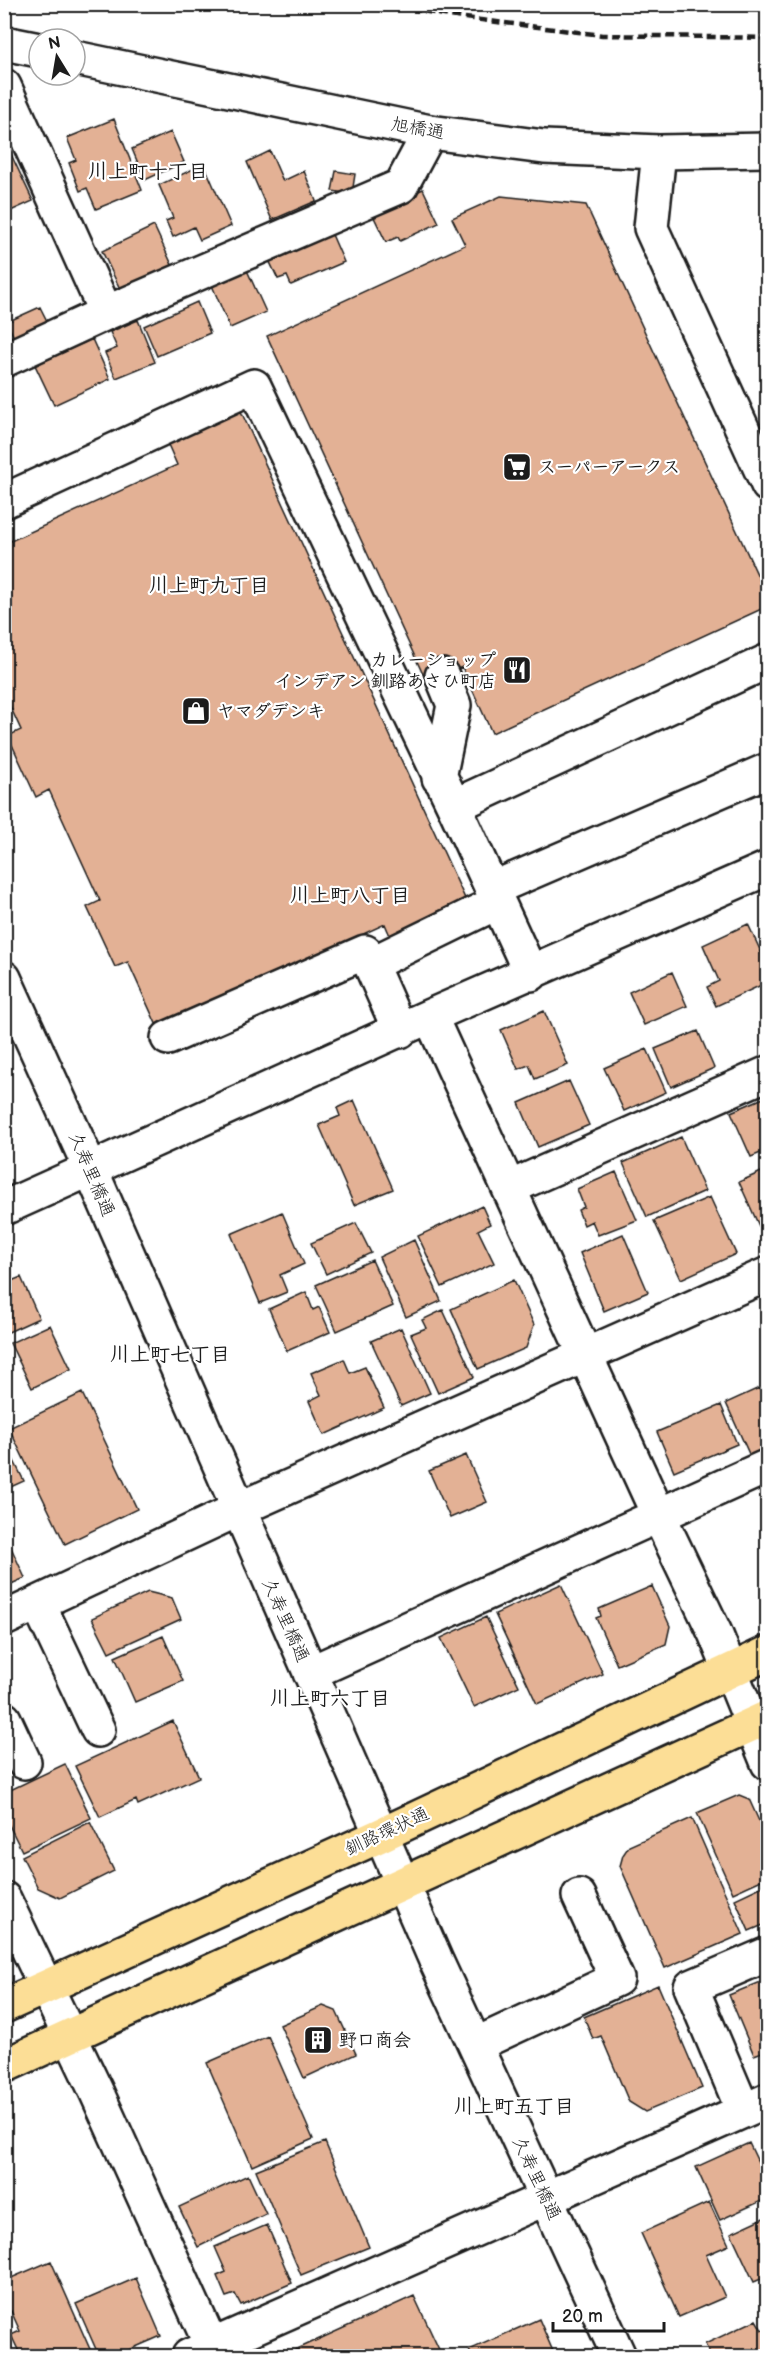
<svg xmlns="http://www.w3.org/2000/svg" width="772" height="2361" viewBox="0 0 772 2361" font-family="'Balsamiq Sans','Klee One',sans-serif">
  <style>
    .building { fill: #e3b195; stroke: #1c1c1c; stroke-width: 1.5 }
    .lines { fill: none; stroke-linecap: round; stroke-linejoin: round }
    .minor-casing { stroke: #1c1c1c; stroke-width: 38 }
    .highway-casing { stroke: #1c1c1c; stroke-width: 38 }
    .minor { stroke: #fff; stroke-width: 33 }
    .highway { stroke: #fcde96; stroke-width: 33 }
    .rail { stroke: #1c1c1c; stroke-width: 4.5; stroke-dasharray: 9 4.5; stroke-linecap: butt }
    .labels { text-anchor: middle; stroke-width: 4.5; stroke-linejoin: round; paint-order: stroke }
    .street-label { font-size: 18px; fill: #1c1c1c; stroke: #fff }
    .poi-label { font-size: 18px; font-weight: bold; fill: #1c1c1c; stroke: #fff; text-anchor: start }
    .neighbourhood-label { font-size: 20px; font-weight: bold; fill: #1c1c1c; stroke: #fff }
  </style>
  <rect width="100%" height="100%" fill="#fff"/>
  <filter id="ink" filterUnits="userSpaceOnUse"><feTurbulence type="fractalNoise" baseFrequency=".0167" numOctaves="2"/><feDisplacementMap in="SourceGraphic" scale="12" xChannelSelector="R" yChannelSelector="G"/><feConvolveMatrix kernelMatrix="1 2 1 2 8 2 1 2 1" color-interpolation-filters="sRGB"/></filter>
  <g filter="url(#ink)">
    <path class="building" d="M114,119L142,190L96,209L87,188L80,191L69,163L76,160L67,138Z
      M171,132L184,162L145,180L132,149Z
      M8,148L33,201L4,214V150Z
      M270,151L283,181L304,171L316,201L272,220L247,162Z
      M204,164L231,226L200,240L194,227L173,237L166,221L173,218L159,185Z
      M336,171L355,174L352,194L332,191Z
      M423,189L439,223L400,241L398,237L386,242L372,213Z
      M501,196L586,205L768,598V606L492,733L462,667L427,683L267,336L465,245L452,218Z
      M154,226L173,267L121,291L102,251Z
      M330,230L344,262L291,285L287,276L278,279L268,258Z
      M246,268L266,312L230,328L211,283Z
      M197,302L210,333L157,356L144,326Z
      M40,307L49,325L15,340L7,322Z
      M138,320L155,362L116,378L105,353L117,348L110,332Z
      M92,339L110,379L54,405L35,365Z
      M239,407L467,903L391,938L385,924L158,1028L128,962L115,967L87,907L100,901L49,790L36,797L8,736L21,730L4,693V544L177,465L166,440Z
      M748,924L768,967V982L716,1006L707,987L719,981L703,945Z
      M672,972L687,1006L644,1025L629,992Z
      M544,1011L568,1065L535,1079L529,1065L518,1069L501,1030Z
      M698,1031L714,1068L671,1087L655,1049Z
      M647,1049L666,1092L624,1111L604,1068Z
      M569,1081L589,1125L538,1147L519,1103Z
      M768,1096V1150L751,1157L731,1112Z
      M354,1100L393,1189L354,1205L319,1125L340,1116L337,1108Z
      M681,1137L705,1191L647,1217L623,1163Z
      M768,1169V1236L764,1237L739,1182Z
      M616,1172L637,1220L598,1235L592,1221L584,1225L578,1210L584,1207L577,1189Z
      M710,1197L736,1254L681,1279L654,1221Z
      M482,1206L490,1224L478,1230L494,1263L442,1287L418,1236Z
      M282,1212L304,1264L280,1275L287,1292L260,1303L231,1234Z
      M356,1223L371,1253L326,1274L311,1243Z
      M623,1234L648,1292L604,1311L580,1253Z
      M414,1240L441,1301L406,1317L379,1257Z
      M372,1260L393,1306L337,1331L316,1285Z
      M21,1277L39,1318L4,1334V1284Z
      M514,1280L534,1325L526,1348L478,1369L451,1309Z
      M306,1292L313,1310L319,1307L330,1332L287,1351L269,1309Z
      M443,1310L474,1377L438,1393L411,1334L426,1328L422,1320Z
      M50,1325L71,1369L32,1388L10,1343Z
      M401,1328L430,1393L401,1406L371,1341Z
      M344,1359L350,1373L365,1367L384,1408L324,1435L309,1401L321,1395L311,1373Z
      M759,1388L768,1409V1448L750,1456L726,1403Z
      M82,1393L137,1509L65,1544L9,1428Z
      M721,1405L737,1444L674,1471L657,1432Z
      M4,1441L24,1481L4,1490Z
      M466,1455L487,1502L450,1518L429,1471Z
      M4,1532L25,1578L4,1587Z
      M561,1584L603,1674L537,1704L495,1614Z
      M652,1586L670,1626L666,1644L617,1665L596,1618L601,1616L599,1609Z
      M148,1592L172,1598L181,1619L109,1652L92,1618Z
      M486,1617L519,1686L474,1707L441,1638Z
      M163,1636L183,1681L135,1702L115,1657Z
      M173,1721L199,1777L138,1805L136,1800L100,1817L75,1766Z
      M65,1764L91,1818L22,1851L4,1815V1793Z
      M739,1795L749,1799L768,1841V1877L733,1893L697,1813Z
      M692,1818L743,1934L665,1968L620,1866L623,1855L629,1846Z
      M90,1822L114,1871L60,1898L38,1888L22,1856Z
      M767,1884L768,1923L749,1931L735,1899Z
      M768,1979V2050L754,2055L729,1995Z
      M658,1985L702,2088L645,2112L629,2102L601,2036L593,2039L584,2017Z
      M323,2006L336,2011L356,2054L304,2078L280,2025Z
      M268,2036L313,2139L252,2166L207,2063Z
      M325,2142L369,2247L301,2275L256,2170Z
      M749,2143L768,2183V2198L720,2220L696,2167Z
      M248,2175L266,2214L198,2247L179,2207Z
      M709,2202L729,2245L706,2255L725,2297L679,2317L641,2233Z
      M768,2216V2276L754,2282L731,2233Z
      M267,2225L292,2283L241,2305L235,2294L226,2297L217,2276L226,2272L215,2247Z
      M51,2261L93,2356H21L11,2335L20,2331L11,2311L4,2314V2281Z
      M136,2278L161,2336L115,2356H99L76,2304Z
      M414,2296L442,2356H282Z
      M539,2319L555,2356H472L469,2350Z
      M756,2320L762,2330L768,2327V2356H711L705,2344Z
      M7,2341L14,2356H4V2342Z"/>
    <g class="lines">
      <g class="minor-casing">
        <path id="minor" d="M4,43L39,50
          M75,58L430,132L544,147L659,152L768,150
          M4,86L106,313L401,186L430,132
          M659,152L651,228L768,485
          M4,360L106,313
          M4,501L254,386L454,806L531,974
          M439,778L454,705L442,676
          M454,806L768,661
          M492,889L768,770
          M371,964L498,902
          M4,978L91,1170L437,1963L619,2356
          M430,1016L658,1514L715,1633L768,1763
          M168,1038L365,952L400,1031
          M509,1188L768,1073
          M4,1208L430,1016L768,868
          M38,1603L98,1730
          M4,1619L239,1509L768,1274
          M310,1673L768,1466
          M4,1719L24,1762
          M4,1899L96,2091L216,2356
          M475,2045L617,1979L579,1896
          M743,2110L691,1987L768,1954
          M189,2356L768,2100"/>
      </g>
      <g class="highway-casing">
        <path id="highway" d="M4,2006L381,1835L768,1653
          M4,2066L768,1717"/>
      </g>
      <use href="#minor" class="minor"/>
      <use href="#highway" class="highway"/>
      <path class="rail" d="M385,4L449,16L602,35L768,38"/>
    </g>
  </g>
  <defs>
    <g id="supermarket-square" transform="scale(1.5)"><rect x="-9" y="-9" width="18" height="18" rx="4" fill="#1c1c1c" stroke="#fff"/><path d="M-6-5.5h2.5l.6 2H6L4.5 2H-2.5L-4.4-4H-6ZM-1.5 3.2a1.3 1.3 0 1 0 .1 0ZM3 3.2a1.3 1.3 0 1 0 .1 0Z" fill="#fff"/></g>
    <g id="restaurant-square" transform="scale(1.5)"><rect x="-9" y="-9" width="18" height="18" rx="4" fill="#1c1c1c" stroke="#fff"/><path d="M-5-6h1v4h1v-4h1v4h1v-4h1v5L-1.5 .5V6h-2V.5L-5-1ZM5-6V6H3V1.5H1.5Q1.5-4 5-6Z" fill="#fff"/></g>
    <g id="shop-square" transform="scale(1.5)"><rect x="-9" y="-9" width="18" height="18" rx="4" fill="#1c1c1c" stroke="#fff"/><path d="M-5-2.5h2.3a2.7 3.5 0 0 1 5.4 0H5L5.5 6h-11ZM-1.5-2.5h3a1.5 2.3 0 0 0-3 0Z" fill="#fff"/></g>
    <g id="building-square" transform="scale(1.5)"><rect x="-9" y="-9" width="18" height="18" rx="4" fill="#1c1c1c" stroke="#fff"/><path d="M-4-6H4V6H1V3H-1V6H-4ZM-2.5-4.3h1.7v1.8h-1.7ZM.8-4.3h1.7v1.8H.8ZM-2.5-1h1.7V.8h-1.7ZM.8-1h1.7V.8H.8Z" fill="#fff"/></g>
  </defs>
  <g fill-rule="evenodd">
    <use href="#supermarket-square" x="517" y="467"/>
    <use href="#restaurant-square" x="517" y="670"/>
    <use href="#shop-square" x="196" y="711"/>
    <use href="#building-square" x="318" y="2040"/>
  </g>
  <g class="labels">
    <g class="street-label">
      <text transform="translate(418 128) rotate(10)" y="6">旭橋通</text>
      <text transform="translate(92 1174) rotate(67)" y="6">久寿里橋通</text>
      <text transform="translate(286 1620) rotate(66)" y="6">久寿里橋通</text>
      <text transform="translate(387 1831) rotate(-25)" y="6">釧路環状通</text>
      <text transform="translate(537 2178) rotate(65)" y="6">久寿里橋通</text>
    </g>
    <g class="poi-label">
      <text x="538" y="473">スーパーアークス</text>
      <text x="496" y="666" text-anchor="end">カレーショップ<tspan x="496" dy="21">インデアン 釧路あさひ町店</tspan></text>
      <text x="217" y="717">ヤマダデンキ</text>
      <text x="339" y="2046">野口商会</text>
    </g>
    <g class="neighbourhood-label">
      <text x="148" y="178">川上町十丁目</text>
      <text x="209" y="592">川上町九丁目</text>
      <text x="350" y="902">川上町八丁目</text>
      <text x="170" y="1361">川上町七丁目</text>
      <text x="330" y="1705">川上町六丁目</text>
      <text x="514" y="2113">川上町五丁目</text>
    </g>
  </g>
  <rect width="772" height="2361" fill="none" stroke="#fff" stroke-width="24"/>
  <rect x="12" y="12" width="748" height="2337" fill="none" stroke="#1c1c1c" stroke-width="2" filter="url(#ink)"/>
  <g transform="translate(57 57) rotate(349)"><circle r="28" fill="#ffffff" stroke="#a4a4a4" stroke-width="1.5"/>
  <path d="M0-4.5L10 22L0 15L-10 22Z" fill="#1c1c1c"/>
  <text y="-9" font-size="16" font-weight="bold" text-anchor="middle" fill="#1c1c1c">N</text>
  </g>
  <path d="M553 2322v9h111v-9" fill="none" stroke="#1c1c1c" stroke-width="3"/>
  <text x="562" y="2322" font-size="18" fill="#1c1c1c" stroke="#ffffff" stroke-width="4.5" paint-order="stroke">20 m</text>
</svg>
